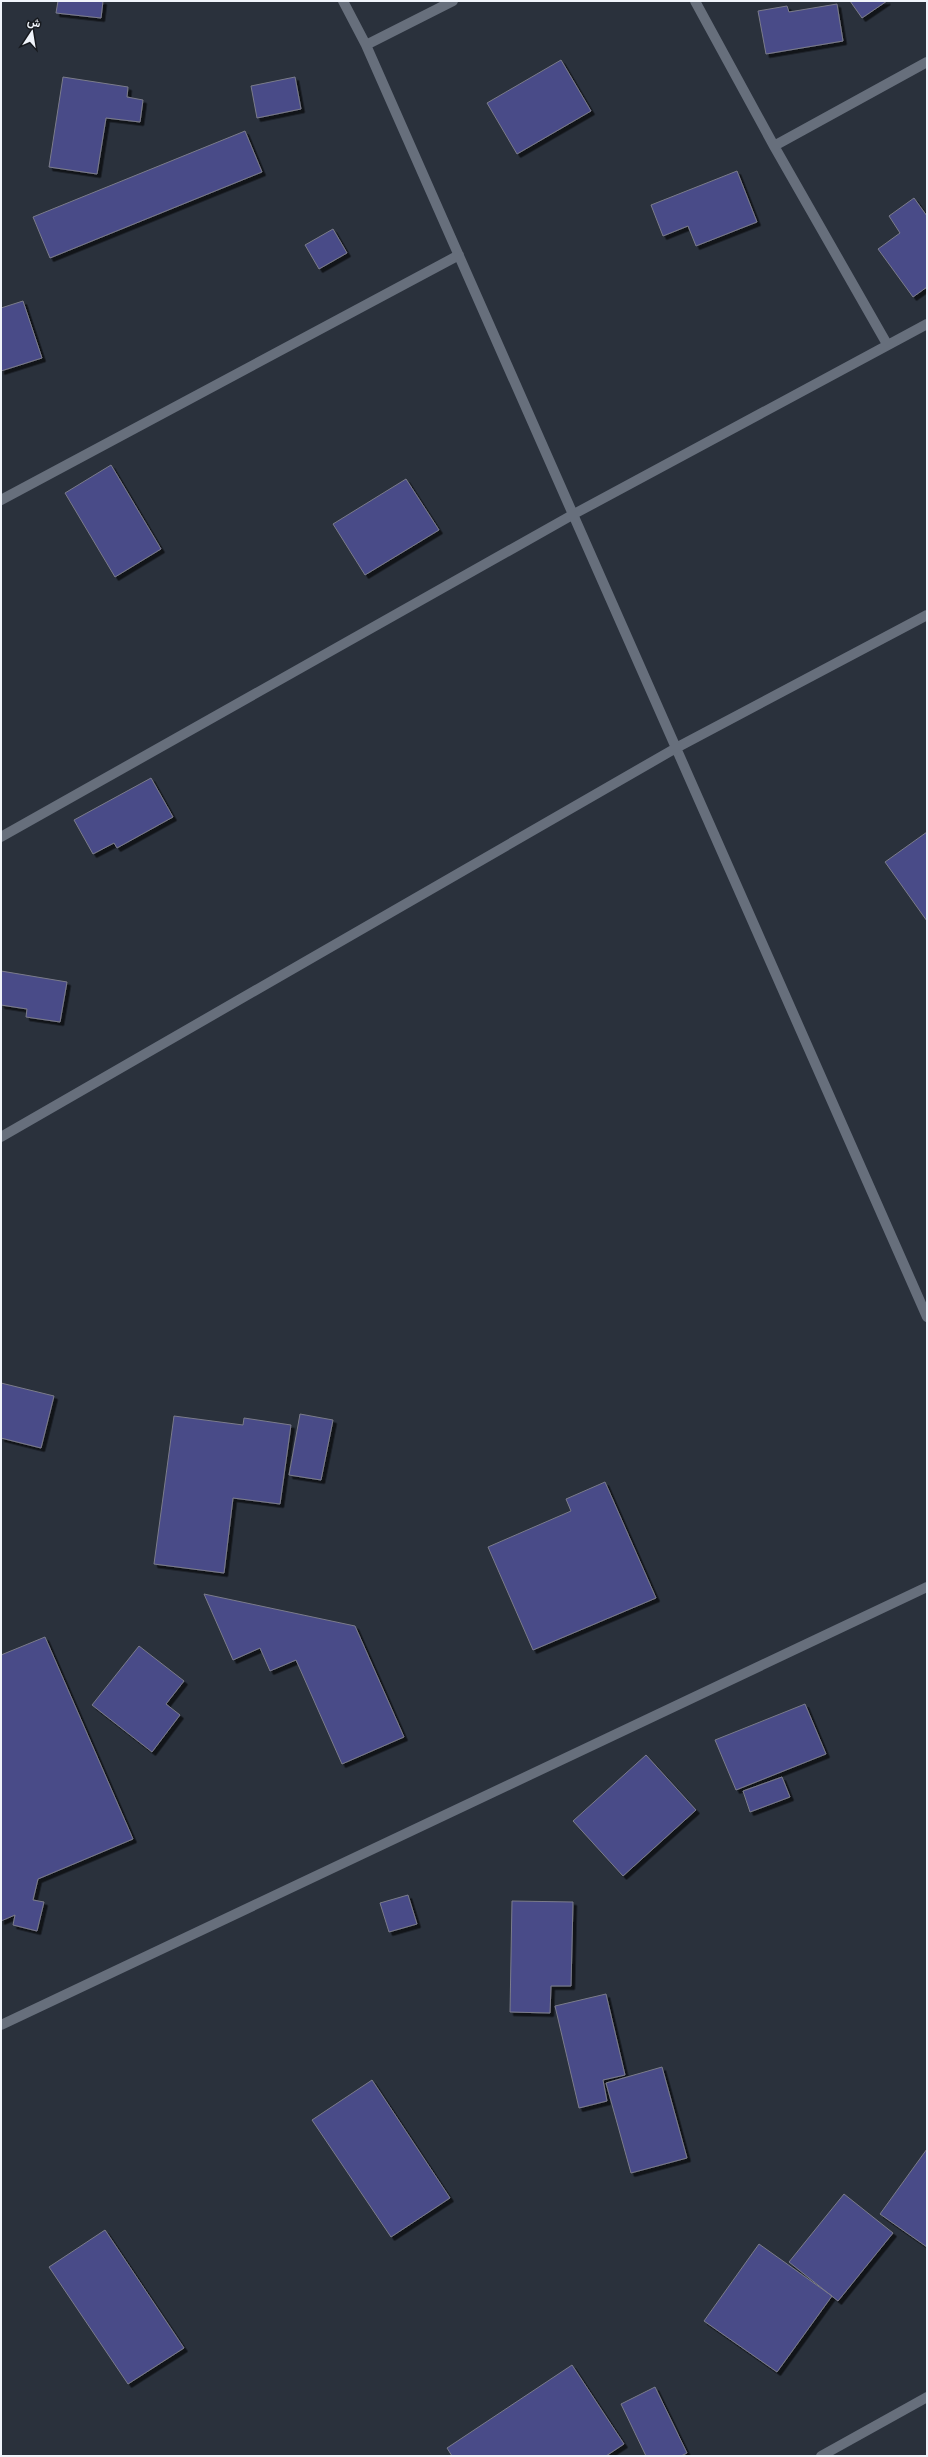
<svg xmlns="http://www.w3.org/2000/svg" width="928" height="2457" viewBox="0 0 928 2457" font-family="'Zilla Slab',Vazirmatn,serif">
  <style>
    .building { fill: #494b88; stroke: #7b7c8b; filter: url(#shadow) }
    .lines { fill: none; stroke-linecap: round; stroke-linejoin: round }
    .minor { stroke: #676f7c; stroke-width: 10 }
  </style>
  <defs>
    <filter id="shadow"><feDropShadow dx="3.5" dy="3.5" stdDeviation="0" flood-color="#0009"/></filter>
  </defs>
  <rect width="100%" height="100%" fill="#2a313c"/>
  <path class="building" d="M58,1H103L101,18L56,13Z
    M850,1H887L862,18Z
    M837,4L843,41L766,54L758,11L787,6L789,12Z
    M561,60L591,111L517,154L487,103Z
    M63,77L128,87L127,97L143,100L140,122L106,118L97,174L49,167Z
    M295,77L301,109L257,118L251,86Z
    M245,131L262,172L50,258L33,217Z
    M737,171L757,222L696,246L688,226L663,236L651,205Z
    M914,198L927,216V287L913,297L878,249L900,233L889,216Z
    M333,229L347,253L319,269L305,245Z
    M23,301L42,358L1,371V308Z
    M111,465L161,549L115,577L65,493Z
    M406,479L439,530L365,575L333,524Z
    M151,778L173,817L117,848L114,843L93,854L74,820Z
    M927,832V921L885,862Z
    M1,971L67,982L60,1022L26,1017L27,1009L1,1005Z
    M1,1383L54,1396L41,1448L1,1438Z
    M300,1414L333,1420L321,1480L289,1475Z
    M174,1416L243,1425L244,1418L291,1425L280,1504L233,1498L224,1573L154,1564Z
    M605,1482L656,1598L533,1650L488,1547L571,1511L566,1499Z
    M204,1594L355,1626L404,1737L342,1764L296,1660L270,1671L260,1648L233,1660Z
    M45,1637L133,1839L38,1879L33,1900L44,1902L37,1931L13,1925L15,1915L1,1921V1655Z
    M139,1646L184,1681L166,1704L180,1715L152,1752L92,1705Z
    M805,1704L826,1754L736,1790L715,1740Z
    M646,1755L696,1810L623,1876L573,1821Z
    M782,1777L790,1797L750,1812L743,1791Z
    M408,1895L417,1924L389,1932L380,1903Z
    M512,1901L573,1902L571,1986H551L550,2013L510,2012Z
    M606,1994L625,2075L603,2080L607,2101L579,2108L555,2006Z
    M662,2067L687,2158L631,2173L606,2083Z
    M372,2080L450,2198L391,2237L312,2120Z
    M927,2149V2247L880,2214Z
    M844,2194L893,2233L838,2301L789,2262Z
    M105,2230L184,2348L128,2384L49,2267Z
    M759,2244L832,2296L777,2372L704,2321Z
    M572,2365L624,2444L606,2456H452L447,2448Z
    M655,2387L687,2453L681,2456H646L621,2404Z"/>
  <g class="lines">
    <path class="minor" d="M343,1L366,45L927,1317
      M695,1L774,146L887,344
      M366,45L453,1
      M774,146L927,62
      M1,500L459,255
      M1,837L574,514L927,324
      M1,1137L676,748L927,615
      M1,2025L927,1587
      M821,2456L927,2397"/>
  </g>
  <rect width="928" height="2457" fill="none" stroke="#f0f4fb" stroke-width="4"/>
  <g transform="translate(32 32) rotate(12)" stroke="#16191e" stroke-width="3" paint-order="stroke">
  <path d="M0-3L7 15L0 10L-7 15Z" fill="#f0f4fb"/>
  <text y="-6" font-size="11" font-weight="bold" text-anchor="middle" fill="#f0f4fb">ش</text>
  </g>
</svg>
